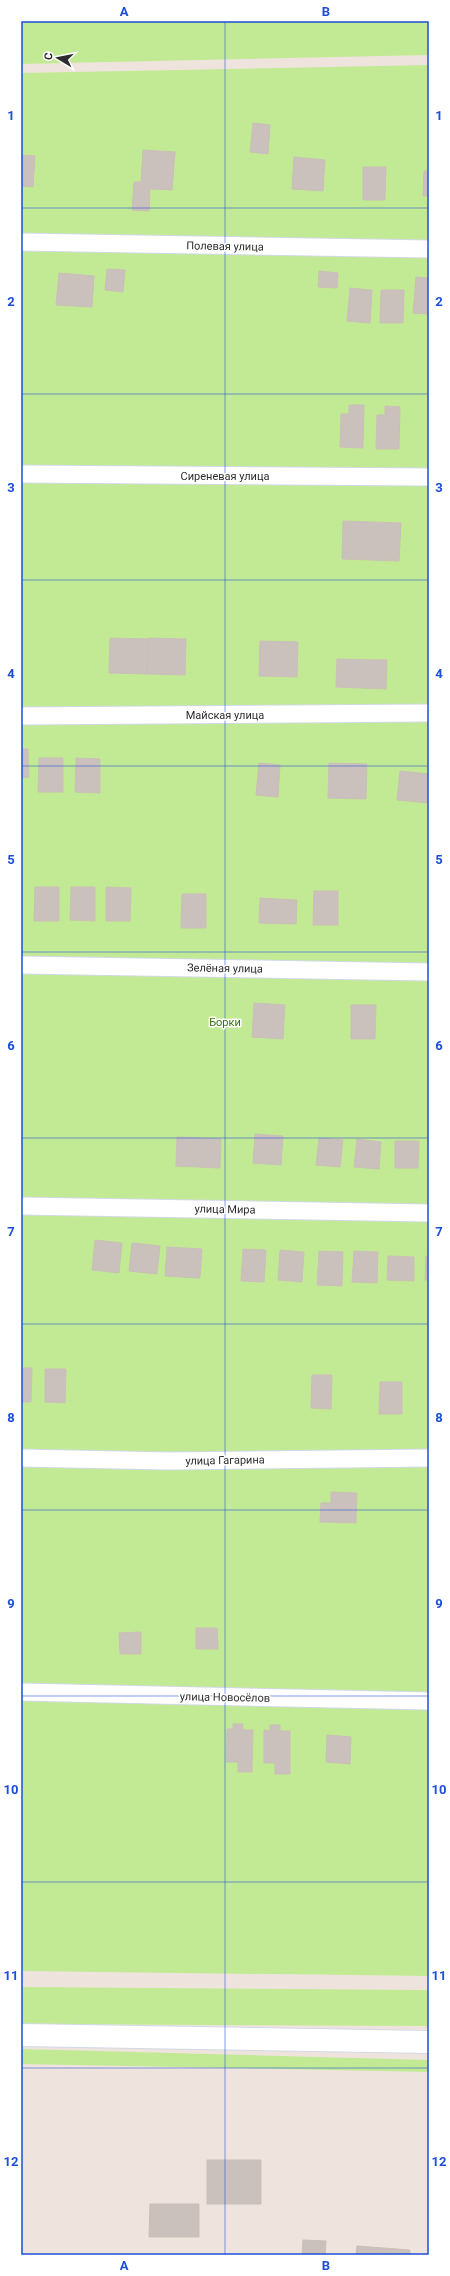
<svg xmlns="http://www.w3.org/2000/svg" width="450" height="2276" viewBox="0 0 450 2276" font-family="Roboto,sans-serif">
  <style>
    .green { fill: #c2ea94 }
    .building { fill: #cac1bc; stroke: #cbbfb6 }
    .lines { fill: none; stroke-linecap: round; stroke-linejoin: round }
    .minor-casing { stroke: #d2d9e6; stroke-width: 19 }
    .tertiary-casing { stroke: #d2d9e6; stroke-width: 24 }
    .minor { stroke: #fff; stroke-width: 17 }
    .tertiary { stroke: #fff; stroke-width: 22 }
    .grid { fill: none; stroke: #1d4ed8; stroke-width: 1; stroke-opacity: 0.55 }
    .labels { text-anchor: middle; stroke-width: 3; stroke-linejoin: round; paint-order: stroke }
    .street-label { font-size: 11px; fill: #2c2c2c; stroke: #fff }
    .park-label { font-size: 11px; fill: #387113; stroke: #fff }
    .neatline { fill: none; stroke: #1d4ed8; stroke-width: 1.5 }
    .grid-label { font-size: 13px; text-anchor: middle; font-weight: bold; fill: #1d4ed8 }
  </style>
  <rect width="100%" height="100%" fill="#efe4dd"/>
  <path class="green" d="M21,21H429V55L21,64Z
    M429,65V1976L21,1971V73Z
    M21,1987L429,1990V2026L21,2024Z
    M21,2049L429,2060V2072L21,2064Z"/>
  <path class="building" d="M253,123L270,125L268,154L250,152Z
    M143,150L175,152L172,190L150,189L149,211L132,210L134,182H141Z
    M21,155L35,156L33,187L21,186Z
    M294,157L325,160L323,191L292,189Z
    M363,167H386L385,200H363Z
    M424,171H429V196H423Z
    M107,269L125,270L123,292L105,290Z
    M319,271L338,273L337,288L318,287Z
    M59,273L94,276L92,307L56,305Z
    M416,277L429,278V314L413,313Z
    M350,288L372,290L370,323L347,321Z
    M381,290H404L403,323H380Z
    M349,405H364L363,448L340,447L341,414H349Z
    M385,406L400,407L399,449H376L377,415H385Z
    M343,521L401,523L399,561L342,559Z
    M110,638L148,639L147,674L109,673Z
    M148,638L186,639L185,675L147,674Z
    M260,641L298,642L297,677L259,676Z
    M337,659L387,660L386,689L336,687Z
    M21,749H28L29,777L21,778Z
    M39,758H63V792H38Z
    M76,758L100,759V793L75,792Z
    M259,763L280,765L278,797L256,795Z
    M329,763L367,764L366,799L328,798Z
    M400,771L429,774V803L397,800Z
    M35,887H59V921H34Z
    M71,887H95V921L70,920Z
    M106,887L131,888L130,921H106Z
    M314,891H338V925H313Z
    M182,894H206V928H181Z
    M260,898L297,900L296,924L259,923Z
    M254,1003L285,1005L283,1039L252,1037Z
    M351,1005H376L375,1039H351Z
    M255,1134L283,1136L281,1165L253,1163Z
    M177,1137L221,1139L220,1168L176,1166Z
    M319,1138L343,1140L340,1167L316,1165Z
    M357,1139L381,1142L379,1169L354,1167Z
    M395,1141H419L418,1168H395Z
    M95,1240L122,1243L119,1273L92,1270Z
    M132,1243L160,1246L157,1274L129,1271Z
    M167,1247L202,1249L200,1278L165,1276Z
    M243,1249L266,1250L264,1282L241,1281Z
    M280,1250L304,1252L302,1282L278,1280Z
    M319,1251L343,1252L342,1286L317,1285Z
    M354,1251L378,1252L377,1283L352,1282Z
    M388,1256L414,1257V1281L387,1280Z
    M426,1256H429V1280H425Z
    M21,1368H32L31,1402H21Z
    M45,1369H66L65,1403L45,1402Z
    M312,1375H332L331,1409L311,1408Z
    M380,1382H402V1414H379Z
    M331,1492L357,1493L356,1523L320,1522L321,1503H331Z
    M196,1628H217L218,1649H196Z
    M141,1632V1654H120L119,1633Z
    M233,1724H243V1730H253L252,1772H238V1762H226L227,1729H233Z
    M270,1725H280V1731H290V1774H275V1763H264V1730L270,1731Z
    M327,1735L351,1737L350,1764L326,1762Z
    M207,2160H261V2204H207Z
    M150,2204H199V2237H149Z
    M303,2240L326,2241L325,2255H302Z
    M357,2246L410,2250V2255H356Z"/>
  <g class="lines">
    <g class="minor-casing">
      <path id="minor" d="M21,242L429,249
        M21,474L429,477
        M21,716L429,713
        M21,965L429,972
        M21,1206L429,1213
        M21,1458L169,1461L429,1458
        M21,1692L429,1701"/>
    </g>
    <g class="tertiary-casing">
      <path id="tertiary" d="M21,2035L429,2042"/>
    </g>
    <use href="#minor" class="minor"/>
    <use href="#tertiary" class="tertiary"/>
  </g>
  <path class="grid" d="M225,21V2255M21,208H429M21,394H429M21,580H429M21,766H429M21,952H429M21,1138H429M21,1324H429M21,1510H429M21,1696H429M21,1882H429M21,2068H429"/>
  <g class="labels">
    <g class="street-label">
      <text transform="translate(225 246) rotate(1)" y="4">Полевая улица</text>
      <text x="225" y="480">Сиреневая улица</text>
      <text x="225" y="719">Майская улица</text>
      <text transform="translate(225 968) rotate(1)" y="4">Зелёная улица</text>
      <text transform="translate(225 1209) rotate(1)" y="4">улица Мира</text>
      <text transform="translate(225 1460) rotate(-1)" y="4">улица Гагарина</text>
      <text transform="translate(225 1697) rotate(1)" y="4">улица Новосёлов</text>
    </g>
    <g class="park-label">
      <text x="225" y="1026">Борки</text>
    </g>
  </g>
  <rect width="450" height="2276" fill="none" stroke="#ffffff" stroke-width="44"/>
  <g transform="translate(58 58) rotate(280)" stroke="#ffffff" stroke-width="3" paint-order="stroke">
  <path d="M0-3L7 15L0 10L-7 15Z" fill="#2c2c2c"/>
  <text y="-6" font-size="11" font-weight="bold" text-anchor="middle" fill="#2c2c2c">С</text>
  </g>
  <rect x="22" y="22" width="406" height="2232" class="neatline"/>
  <g class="grid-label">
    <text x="124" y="16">A</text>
    <text x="326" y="16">B</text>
    <text x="11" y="120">1</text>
    <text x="439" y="120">1</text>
    <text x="11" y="306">2</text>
    <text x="439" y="306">2</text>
    <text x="11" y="492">3</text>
    <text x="439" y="492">3</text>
    <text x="11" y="678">4</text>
    <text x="439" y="678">4</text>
    <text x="11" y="864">5</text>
    <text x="439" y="864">5</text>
    <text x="11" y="1050">6</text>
    <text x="439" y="1050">6</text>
    <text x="11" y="1236">7</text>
    <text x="439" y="1236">7</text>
    <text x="11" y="1422">8</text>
    <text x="439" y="1422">8</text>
    <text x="11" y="1608">9</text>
    <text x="439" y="1608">9</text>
    <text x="11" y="1794">10</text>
    <text x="439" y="1794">10</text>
    <text x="11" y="1980">11</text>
    <text x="439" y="1980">11</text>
    <text x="11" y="2166">12</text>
    <text x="439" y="2166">12</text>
    <text x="124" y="2270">A</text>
    <text x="326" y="2270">B</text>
  </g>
</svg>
